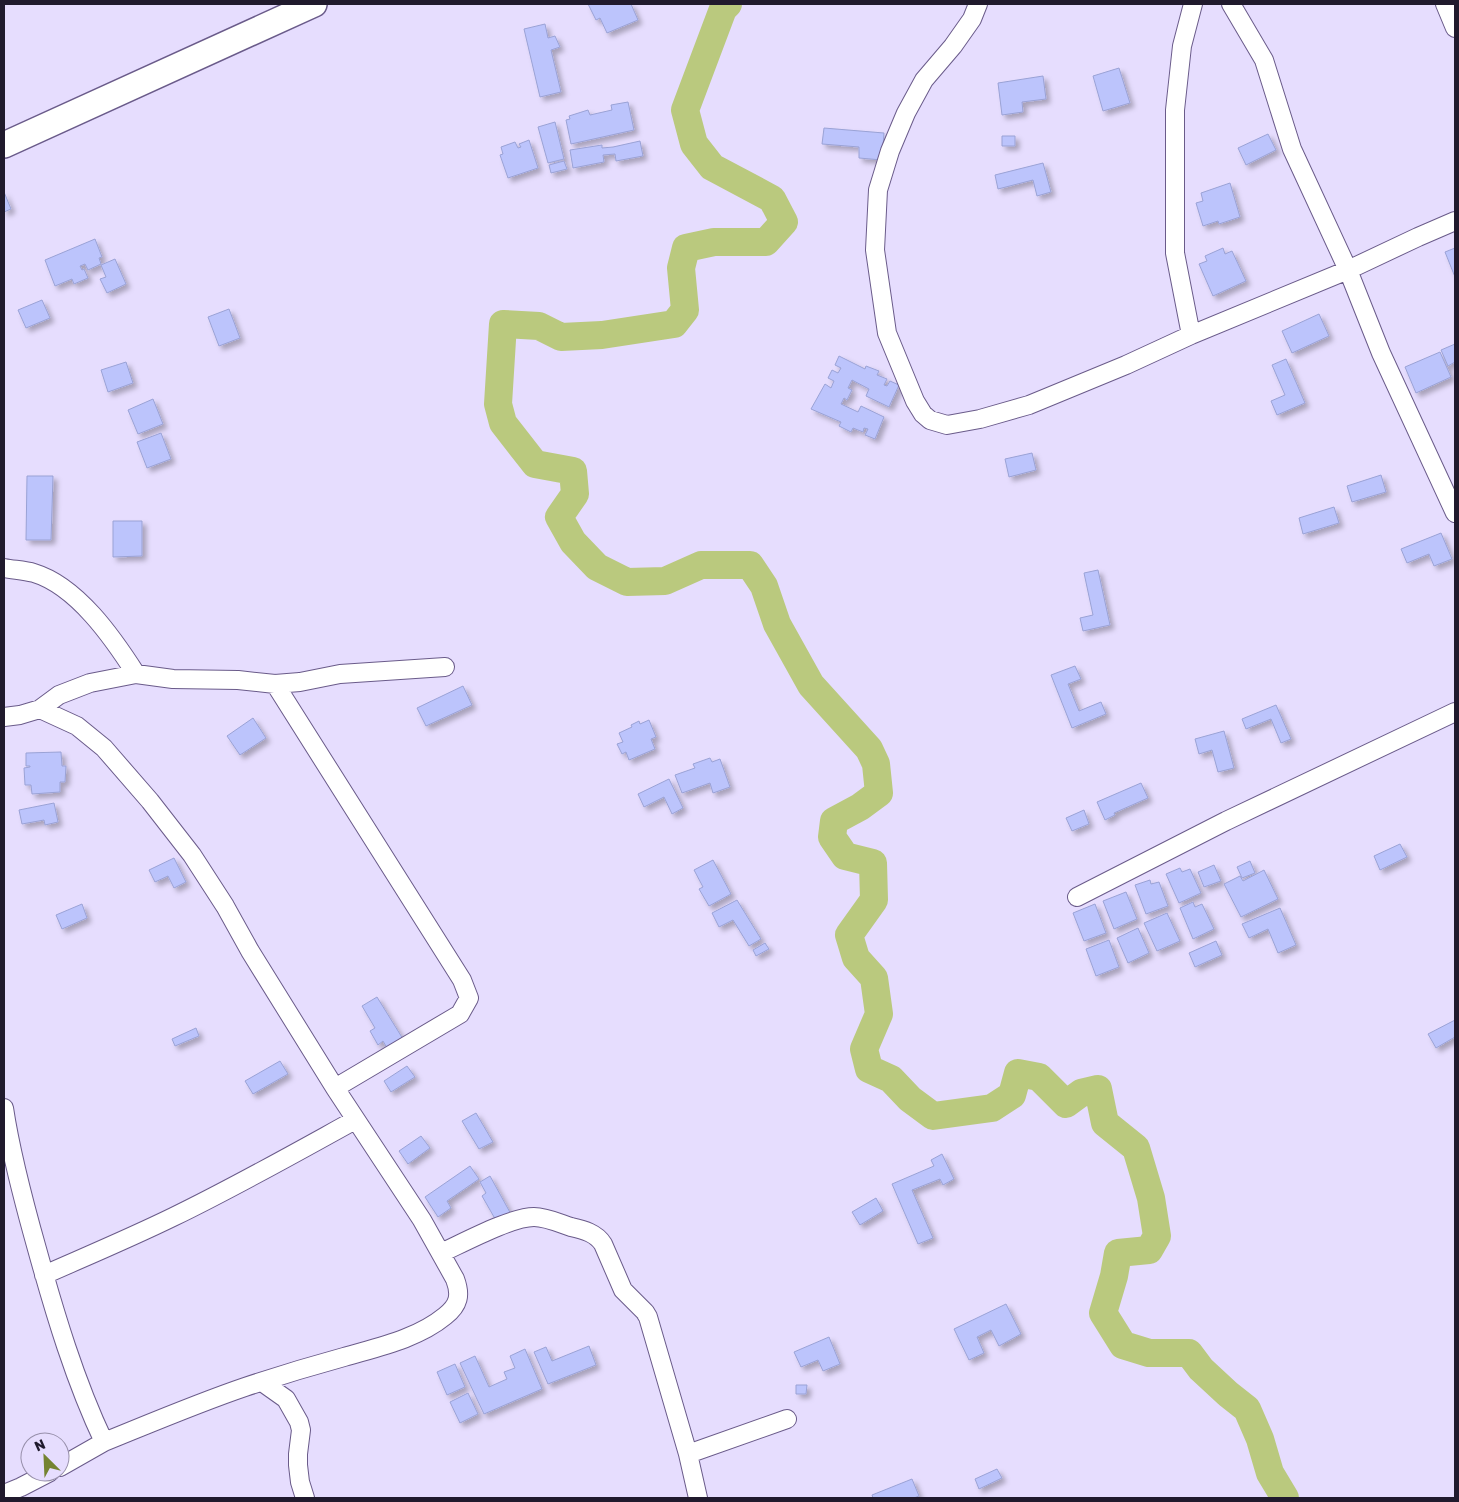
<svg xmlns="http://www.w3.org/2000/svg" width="1459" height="1502" viewBox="0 0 1459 1502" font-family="Rubik,sans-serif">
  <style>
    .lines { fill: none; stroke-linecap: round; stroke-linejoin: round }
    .river { stroke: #bac97e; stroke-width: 28 }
    .building { fill: #bcc4fc; stroke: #9aa2d5; filter: url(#shadow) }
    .minor-casing { stroke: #6a5b8a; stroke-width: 20 }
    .secondary-casing { stroke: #6a5b8a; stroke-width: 28 }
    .minor { stroke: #fff; stroke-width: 18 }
    .secondary { stroke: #fff; stroke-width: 25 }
  </style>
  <defs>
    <filter id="shadow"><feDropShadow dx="4" dy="4" stdDeviation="2.5" flood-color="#0004"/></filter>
  </defs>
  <rect width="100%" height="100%" fill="#e6ddfe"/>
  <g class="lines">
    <path class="river" d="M728,4L723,9L685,110L694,144L712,167L772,199L784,222L766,242H714L686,248L681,268L685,310L674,324L602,335L561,337L539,326L503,324L498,404L503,423L535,464L573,471L575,494L559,517L573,542L597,567L627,582L665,581L701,565H750L764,586L777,624L811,685L869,749L876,764L879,793L860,807L834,821L832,837L845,856L873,863L874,900L849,935L856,958L874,978L879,1014L864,1049L869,1069L891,1079L910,1099L933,1116L992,1108L1012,1095L1018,1073L1039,1077L1066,1104L1081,1093L1098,1089L1105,1123L1136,1148L1151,1198L1157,1236L1149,1250L1118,1253L1114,1276L1103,1313L1123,1345L1149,1353H1189L1201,1369L1228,1394L1247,1409L1260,1439L1270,1473L1285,1498"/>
  </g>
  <path class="building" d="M588,4H631L638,20L607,33L600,18L596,20Z
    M545,24L548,38L555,36L560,47L551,50L561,92L540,97L524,29Z
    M1119,68L1130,103L1103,111L1093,76Z
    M1043,76L1046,99L1022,102L1023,112L1002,115L998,83Z
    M628,102L634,130L571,144L566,120L570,119L569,116L588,110L590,115L612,110L611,105Z
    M555,122L564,159L548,163L538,127Z
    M824,128L884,133L882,160L859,158V147L822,144Z
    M1268,134L1276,150L1246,165L1238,148Z
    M1002,136H1015V146H1002Z
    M529,140L538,168L508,178L500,155L503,154L501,147L515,142L518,148L521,147L519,144Z
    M640,141L643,156L616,161L615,154L603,155L604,162L573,168L570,150L602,145V148L613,147Z
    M564,161L567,169L551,173L549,165Z
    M1043,163L1051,192L1037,196L1033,180L998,189L995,175Z
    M1230,183L1240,217L1219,224L1218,221L1203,226L1196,203L1203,201L1201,193Z
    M4,192L11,209L4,212Z
    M95,239L102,257L99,258L101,264L88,270L85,264L80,266L82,270L84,269L88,278L74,284L72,279L55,286L45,260Z
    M1223,248L1225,254L1232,251L1246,281L1213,296L1199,264L1207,261L1205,256Z
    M1455,248V277L1445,252Z
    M115,259L126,284L107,293L100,279L106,277L101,265Z
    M42,300L50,318L26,328L18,310Z
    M229,309L240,338L219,346L208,317Z
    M1319,314L1329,336L1292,353L1282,331Z
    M1455,344V362L1448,366L1441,350Z
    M1440,352L1451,377L1416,393L1405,367Z
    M839,356L865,369L866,366L879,371L877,375L887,379L884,385L887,386L890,381L899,385L889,407L866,396L869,389L852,380L848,388L852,390L847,400L844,398L841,404L858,412L861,406L884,417L875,439L865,435L868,429L864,428L863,432L853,428L851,432L839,426L841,422L811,409L825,384L831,388L834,381L828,378L832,370L838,373L841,368L835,365Z
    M1286,359L1305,403L1277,415L1271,401L1285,395L1272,365Z
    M126,362L133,383L108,392L101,370Z
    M153,399L163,424L138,434L128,410Z
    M161,433L171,459L147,468L137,442Z
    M1032,453L1036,470L1009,477L1005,459Z
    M1381,475L1386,492L1352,502L1347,486Z
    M27,476H53L51,540H26Z
    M1334,507L1339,523L1303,534L1299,518Z
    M113,521H142V556L113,557Z
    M1441,533L1452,559L1434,566L1429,554L1407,563L1401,549Z
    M1098,570L1110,625L1083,631L1080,618L1093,615L1084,573Z
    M1075,666L1081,679L1068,684L1079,711L1101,702L1106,714L1072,728L1051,675Z
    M463,686L472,705L426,726L417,708Z
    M1276,705L1291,739L1281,743L1271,719L1246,729L1242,719Z
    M253,718L266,738L240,755L227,736Z
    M649,720L656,737L651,739L655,749L629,760L626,752L622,754L617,744L623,742L619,733L632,727L631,725L639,721L640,724Z
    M1224,731L1234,768L1218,772L1212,750L1199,754L1195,739Z
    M61,752L62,766H66L65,782H60V792L32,794L31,785H25L24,768L30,767V766H26V753Z
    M710,758L712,762L720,759L730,787L713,793L710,783L682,793L675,775L695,768L693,764Z
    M669,779L683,808L672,814L664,797L644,807L638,794Z
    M1141,783L1148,798L1114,813L1115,815L1105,820L1097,802Z
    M54,803L58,822L45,825L44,820L22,824L19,810Z
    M1084,810L1089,824L1072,831L1066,818Z
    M1400,844L1407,857L1380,870L1374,856Z
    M174,858L186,882L174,888L168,876L155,882L149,870Z
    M713,860L731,894L709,906L699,889L703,887L694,870Z
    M1250,861L1255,873L1242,878L1237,867Z
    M1214,865L1221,881L1204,887L1198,872Z
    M1180,868L1182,872L1190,869L1201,893L1179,903L1166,874Z
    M1264,870L1278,899L1241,917L1224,884L1240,876L1243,881Z
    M1150,880L1151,884L1159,882L1168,906L1146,914L1135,885Z
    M1126,892L1137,919L1114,929L1103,901Z
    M737,900L761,939L749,946L733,920L719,927L712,913Z
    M1193,902L1195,907L1202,904L1214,929L1193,939L1180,908Z
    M82,904L87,918L62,929L56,915Z
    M1095,904L1106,933L1084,941L1073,913Z
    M1280,908L1296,945L1278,953L1268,929L1249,938L1242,924Z
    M1167,913L1180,941L1157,951L1144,923Z
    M1138,928L1149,953L1128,963L1117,938Z
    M1109,940L1119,967L1096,976L1086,949Z
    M1216,941L1222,955L1195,967L1189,953Z
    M765,943L769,949L756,956L753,950Z
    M377,997L403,1039L387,1048L383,1041L378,1045L370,1031L375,1028L362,1006Z
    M1455,1020V1037L1436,1048L1428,1034Z
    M196,1028L199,1036L175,1046L172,1039Z
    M280,1061L288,1074L253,1094L245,1081Z
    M407,1066L415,1077L391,1092L384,1081Z
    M476,1113L493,1142L479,1149L462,1121Z
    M421,1136L430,1148L408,1164L399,1151Z
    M942,1154L954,1179L943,1185L940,1179L912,1190L933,1238L918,1244L892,1184L934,1166L931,1160Z
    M470,1166L479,1179L447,1201L451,1208L438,1217L425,1197Z
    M490,1176L512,1216L498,1224L482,1196L486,1193L480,1182Z
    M876,1198L883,1211L860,1225L852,1212Z
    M1006,1304L1021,1334L999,1346L991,1330L977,1337L984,1353L969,1360L954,1329Z
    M829,1337L840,1364L823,1371L818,1360L801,1367L794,1352Z
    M589,1346L596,1365L548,1384L534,1352L546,1347L552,1361Z
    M525,1349L542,1389L484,1414L460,1363L475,1356L489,1387L507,1379L504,1372L515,1368L510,1356Z
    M455,1364L465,1387L447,1395L437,1372Z
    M796,1385H807L806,1394H796Z
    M468,1393L478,1414L460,1423L450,1402Z
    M997,1469L1002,1478L979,1489L975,1479Z
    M912,1479L919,1496L914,1498H873L872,1495Z"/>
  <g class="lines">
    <g class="minor-casing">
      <path id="minor" d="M978,4L972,19L953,46L924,80L906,113L890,151L878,190L875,250L887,333L915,401L923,414L930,420L947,425L980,419L1029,405L1126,365L1191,335L1175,253V110L1182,46L1193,4
        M1231,4L1264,60L1292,149L1348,270L1381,353L1455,513
        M1445,4L1455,28
        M1191,335L1348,270L1418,237L1455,221
        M4,568C14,570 24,570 34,573C77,586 113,638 136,674
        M275,684L462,980L469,998L460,1014L335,1088
        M40,709L77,726L104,748L150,801L192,855L225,906L250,951L335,1088L422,1220L455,1279C461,1295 459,1305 445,1316C417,1339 378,1347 344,1357C311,1366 278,1376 245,1387C198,1403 151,1423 104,1442
        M4,717L20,715L40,709L59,695L90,683L136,674L173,679L238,680L275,684L300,682L340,674L445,667
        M1077,897L1226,821L1455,712
        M4,1108C11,1155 24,1203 37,1249C55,1314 75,1381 104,1442L60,1467
        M441,1253C463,1243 511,1217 534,1217C546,1217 559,1223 571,1227C584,1230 596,1233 603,1244L623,1290L645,1312L648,1317L688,1454L698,1498
        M44,1275C87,1256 130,1238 173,1217C235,1187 295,1153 355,1120
        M262,1382L286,1399L299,1422L301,1430L298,1454V1465L300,1482L305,1498
        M688,1454L787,1419
        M4,1494L21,1487L50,1472"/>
    </g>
    <g class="secondary-casing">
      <path id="secondary" d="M4,145L314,4"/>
    </g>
    <use href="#minor" class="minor"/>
    <use href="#secondary" class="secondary"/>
  </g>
  <rect width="1459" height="1502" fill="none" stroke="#201a2d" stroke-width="10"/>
  <g transform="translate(45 1457) rotate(336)"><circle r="24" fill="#e6ddfe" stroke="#978faa"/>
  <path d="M0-4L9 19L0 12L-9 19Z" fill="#758331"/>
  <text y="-8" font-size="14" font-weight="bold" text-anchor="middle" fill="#201a2d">N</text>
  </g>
</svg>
